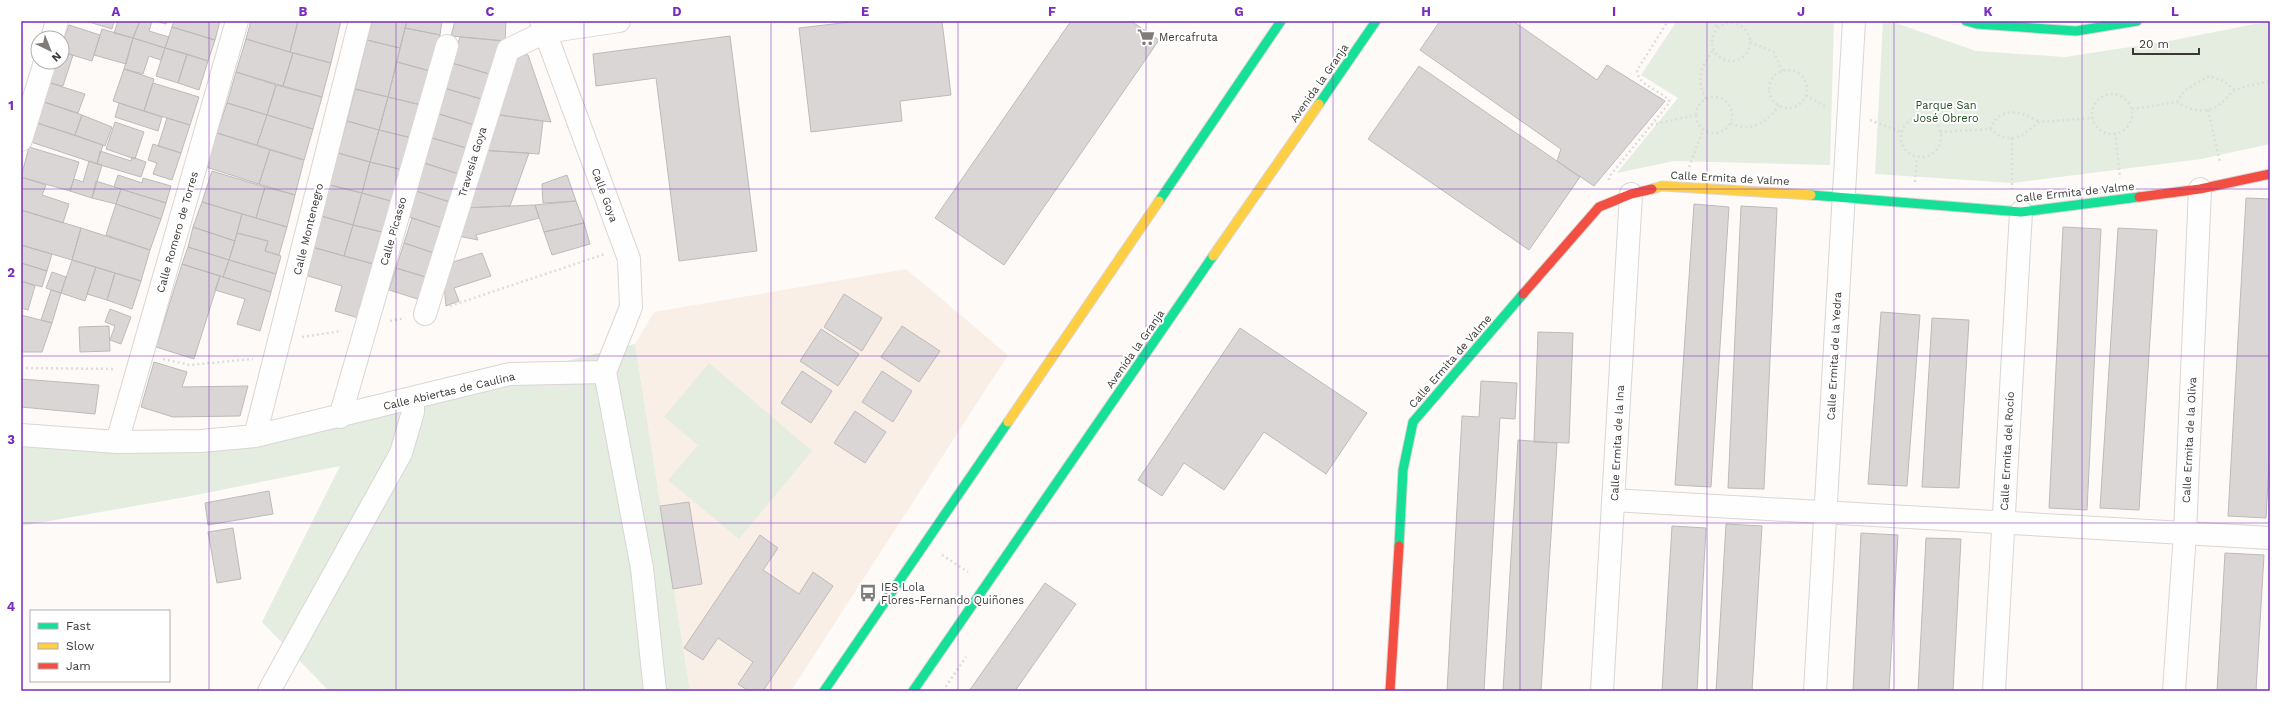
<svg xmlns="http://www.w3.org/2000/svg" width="2291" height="712" viewBox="0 0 2291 712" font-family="'Work Sans',sans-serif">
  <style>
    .education { fill: #faefe7 }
    .green { fill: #e4ede0 }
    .building { fill: #d9d6d5; stroke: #bdbbb9 }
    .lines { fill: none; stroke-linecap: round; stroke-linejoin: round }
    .street-casing { stroke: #d9d6d4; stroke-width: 24 }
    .fast-casing { stroke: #d9d6d4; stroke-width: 11 }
    .slow-casing { stroke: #d9d6d4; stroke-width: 11 }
    .jam-casing { stroke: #d9d6d4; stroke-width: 11 }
    .path { stroke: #dedddd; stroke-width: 2.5; stroke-dasharray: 2 3; stroke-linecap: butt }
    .street { stroke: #fffefe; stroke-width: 22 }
    .fast { stroke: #16e098; stroke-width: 9 }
    .slow { stroke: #ffcf43; stroke-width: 9 }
    .jam { stroke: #f24e42; stroke-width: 9 }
    .grid { fill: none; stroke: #7b2cbf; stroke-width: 1; stroke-opacity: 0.55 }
    .labels { text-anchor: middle; stroke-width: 4; stroke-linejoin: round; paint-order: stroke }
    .poi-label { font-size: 11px; fill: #3b3836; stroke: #fff; text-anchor: start }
    .street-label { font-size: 11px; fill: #3b3836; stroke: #fff }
    .park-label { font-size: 11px; fill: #244c21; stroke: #fff }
    .neatline { fill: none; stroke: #7b2cbf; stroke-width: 1.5 }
    .grid-label { font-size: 13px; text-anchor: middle; font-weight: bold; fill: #7b2cbf }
  </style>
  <rect width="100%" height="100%" fill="#fdfaf8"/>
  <path class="education" d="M906,269L1008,355L791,691H690L635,344L654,312Z"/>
  <path class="green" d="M1677,21H1834L1830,165L1674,161L1617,173L1678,98L1641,75Z
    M1883,21H1890L1976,51L2065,57L2169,41L2270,21V144L2201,159L2013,183L1875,174Z
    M635,344L690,691H329L262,622L340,466L186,497L21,526V445L35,448L225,444L415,409L470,385Z
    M709,363L812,451L739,539L668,480L698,445L664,417Z"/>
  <path class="building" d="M86,21H114L112,29Z
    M118,21H140L133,38L114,33Z
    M140,21H152L149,31L169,37L165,48L133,38Z
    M155,21H167L166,24Z
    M174,21H220L215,40L172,27Z
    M251,21H298L290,52L246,39Z
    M298,21H341L331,63L290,52Z
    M372,21H407L400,48L367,40Z
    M407,21H442L440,35L405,28Z
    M455,21H506L505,41L451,36Z
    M859,21H942L951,95L900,101L902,121L811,132L799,28Z
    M1071,21H1131L1159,40L1004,265L935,218Z
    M1440,21H1513L1597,80L1607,65L1665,101L1594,186L1557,161L1561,149L1420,50Z
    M69,25L100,35L92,61L62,52V44Z
    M172,27L215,40L208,61L165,48Z
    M405,28L440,35L430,71L397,62Z
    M102,29L133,38L126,64L94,55Z
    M730,36L757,251L679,261L656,78L596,86L593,54Z
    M460,37L505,41L496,76L452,63Z
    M133,38L165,48L161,60L149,56L143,74L124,69Z
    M246,39L293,53L283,86L236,72Z
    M367,40L400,48L388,97L355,89Z
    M165,48L187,54L178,83L156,76Z
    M62,52L73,55L63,86L50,83L56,62H62Z
    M293,53L331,63L322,97L283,86Z
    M511,53L528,55L551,122L492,114Z
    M187,54L208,61L199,90L178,83Z
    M397,62L430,71L421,105L388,97Z
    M452,63L496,76L488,101L444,88Z
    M1419,66L1580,177L1529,250L1368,139Z
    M124,69L154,79L144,111L113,101Z
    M236,72L276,85L267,115L227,103Z
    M50,83L85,94L78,113L44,102Z
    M153,83L199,97L190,125L144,111Z
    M276,85L322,97L313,129L267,115Z
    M444,88L488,101L481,127L436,113Z
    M355,89L388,97L379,130L347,121Z
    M388,97L421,105L412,138L379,130Z
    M44,102L82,115L75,135L37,123Z
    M119,103L162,117L158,131L115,117Z
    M227,103L267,115L257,145L217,133Z
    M436,113L481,127L473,150L429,137Z
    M492,114L543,121L539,154L480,150Z
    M82,115L112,127L105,146L75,135Z
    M267,115L313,129L304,160L257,145Z
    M167,118L190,125L181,153L158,146Z
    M347,121L379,130L370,162L338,153Z
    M115,122L144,132L135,159L106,149Z
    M37,123L103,145L97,164L31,142Z
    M379,130L412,138L403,170L370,162Z
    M217,133L270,150L259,184L206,167Z
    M429,137L473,150L465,176L421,162Z
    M153,144L181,153L172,180L153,174L157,163L148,160Z
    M29,147L79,162L70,191L21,177Z
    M270,150L304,160L295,195L259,184Z
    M480,150L529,153L510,206L462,208Z
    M100,151L131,161L132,157L146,162L141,177L97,164Z
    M338,153L370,162L362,193L330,185Z
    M89,161L102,165L92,198L70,191L74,179L83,182Z
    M370,162L403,170L394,202L362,193Z
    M421,162L465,176L456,204L413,190Z
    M212,171L265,187L256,218L202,202Z
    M118,175L142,183L143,178L171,186L166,203L114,187Z
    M567,175L576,201L543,203L542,184Z
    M21,177L46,185L42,195L69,204L63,223L21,210Z
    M96,181L121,189L116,204L92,198Z
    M330,185L362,193L353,225L321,216Z
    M265,187L295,195L287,227L256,218Z
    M121,189L166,203L161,219L116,204Z
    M413,190L456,204L448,230L404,215Z
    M362,193L394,202L386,233L353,225Z
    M2246,198L2270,199V445L2266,518L2228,516Z
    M576,201L584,223L544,232L535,205Z
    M202,202L242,214L235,241L193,227Z
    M116,204L161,219L150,250L106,235Z
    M1694,204L1729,207L1711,487L1675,485Z
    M535,205L539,218L476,235L478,240L453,235L462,208Z
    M1741,206L1777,208L1764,489L1728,488Z
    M21,210L81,228L72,260L21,245Z
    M242,214L287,227L279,255L265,251L268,241L237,233Z
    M321,216L353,225L344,256L312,247Z
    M412,218L448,230L440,255L404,243Z
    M584,223L590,244L552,255L544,232Z
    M353,225L386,233L377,265L344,256Z
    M193,227L235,241L229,260L188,247Z
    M2063,227L2101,229L2087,510L2049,508Z
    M81,228L150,250L141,281L72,260Z
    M2118,228L2157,230L2139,510L2100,508Z
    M237,233L268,241L265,251L281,256L276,274L229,260Z
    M404,243L440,255L432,279L396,268Z
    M21,245L52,254L47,271L21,263Z
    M188,247L229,260L223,277L182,264Z
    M312,247L377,265L362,319L335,311L342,286L305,275Z
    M482,253L491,276L454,288L459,301L446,306L444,284L453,262Z
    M72,260L96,267L85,301L61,293Z
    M229,260L276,274L271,292L223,277Z
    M21,263L47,271L42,287L21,281Z
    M182,264L220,276L194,359L156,347Z
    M96,267L115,273L107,300L87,294Z
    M396,268L432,279L424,301L389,290Z
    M52,272L66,277L61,293L46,288Z
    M115,273L141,281L132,309L107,300Z
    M220,276L271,292L260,331L237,324L245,299L215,290Z
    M21,281L35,286L28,310L21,308Z
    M51,290L61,293L52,323L41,320Z
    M844,294L882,318L862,351L824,327Z
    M110,309L131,317L121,344L110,340L115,326L105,322Z
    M1881,312L1920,315L1907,486L1868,484Z
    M21,315L52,323L42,352H21Z
    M1932,318L1969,320L1959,488L1922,487Z
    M109,326L110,351L80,352L79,327Z
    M902,326L940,351L919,382L881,357Z
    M1240,328L1367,413L1326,474L1264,432L1224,490L1184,463L1162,496L1138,480Z
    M821,329L859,354L838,386L800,361Z
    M1538,332L1573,333L1569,443L1534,442Z
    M154,362L187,372L182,387L248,386L240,416L173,417L141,407Z
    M802,371L832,391L811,423L781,403Z
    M882,371L912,391L893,422L862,402Z
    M21,379L99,385L95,414L21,407Z
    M1481,381L1517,383L1515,419L1500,418L1484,691H1447L1462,416L1479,417Z
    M855,411L886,432L865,463L834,443Z
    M1518,440L1557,443L1541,691H1503Z
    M269,491L273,514L208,525L205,503Z
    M689,502L702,584L673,589L660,506Z
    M1726,524L1762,526L1752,691H1716Z
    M1672,526L1706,528L1697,691H1662Z
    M233,528L241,579L217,583L208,532Z
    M1861,533L1898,535L1889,691H1853Z
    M760,535L778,548L763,570L799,594L813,572L833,586L763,691H749L738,684L753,662L718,638L703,660L684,648Z
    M1926,538L1961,539L1953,691H1918Z
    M2225,553L2264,555L2256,691H2217Z
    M1045,583L1076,604L1015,691H969Z"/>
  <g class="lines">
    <g class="street-casing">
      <path id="street" d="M541,21L629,259L631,307L605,372
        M52,38L57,21
        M21,140L45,62
        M425,314L508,50L545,32L619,21
        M340,417L447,46
        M21,435L117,442L201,441L255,436L510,374L605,372L642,568L655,691
        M255,436L360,21
        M117,442L237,21
        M1613,500L2270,538
        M269,691L401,453L413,412V399
        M1602,691L1631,194
        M1815,691L1854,21
        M1994,691L2021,212
        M2174,691L2185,533L2200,189"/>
    </g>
    <g class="fast-casing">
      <path id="fast" d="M1966,21L1977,24L2076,31L2137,21
        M1319,104L1376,21
        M1811,195L2021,212L2139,197
        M1159,201L1281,21
        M1399,546L1403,470L1413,422L1523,294
        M824,691L1008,422
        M913,691L1213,256"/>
    </g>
    <g class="slow-casing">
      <path id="slow" d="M1652,189L1662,186L1811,195
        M1213,256L1319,104
        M1008,422L1159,201"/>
    </g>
    <g class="jam-casing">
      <path id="jam" d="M2139,197L2200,189L2270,174
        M1523,294L1599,207L1631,194L1652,189
        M1390,691L1399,546"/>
    </g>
    <path class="path" d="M1712,21L1718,28
      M1712 42a19 19 0 1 1 38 0a19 19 0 1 1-38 0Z
      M1750,42L1774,52L1782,71
      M1769 89a19 19 0 1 1 38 0a19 19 0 1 1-38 0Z
      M2092 114a20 20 0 1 1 40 0a20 20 0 1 1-40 0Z
      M1806,95L1826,107
      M1696 115a18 18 0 1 1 36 0a18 18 0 1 1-36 0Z
      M1706,99C1696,81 1700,66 1713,51
      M2177,102L2185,90L2209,76L2224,81L2235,90
      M2132,109L2177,102C2190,110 2207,115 2220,104C2226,100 2230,92 2236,90C2246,85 2259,84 2270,81
      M2208,110L2220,162
      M1901 137a20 20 0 1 1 40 0a20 20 0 1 1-40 0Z
      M1870,120L1901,132
      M1731,123C1750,134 1769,121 1779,105
      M1651,125L1696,115
      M1990,129C2000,105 2022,111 2039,122
      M1940,132L1990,129L2001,137L2012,138L2021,136L2039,122L2093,118
      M2115,133L2120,178
      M2012,138V189
      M1689,167L1703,130
      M1609,180V177L1670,102C1662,90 1637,86 1637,70L1668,21
      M1915,182L1917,157
      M450,306L605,254
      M390,321L405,318
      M302,337L342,331
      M163,359L190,365L253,359
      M21,368L115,369
      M942,555L968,572
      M943,691L966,657"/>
    <use href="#street" class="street"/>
    <use href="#fast" class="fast"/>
    <use href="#slow" class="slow"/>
    <use href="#jam" class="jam"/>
  </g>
  <path class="grid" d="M209,21V691M396,21V691M584,21V691M771,21V691M958,21V691M1146,21V691M1333,21V691M1520,21V691M1707,21V691M1894,21V691M2082,21V691M21,189H2270M21,356H2270M21,523H2270"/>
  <defs>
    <g id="supermarket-bare" transform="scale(1.38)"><path d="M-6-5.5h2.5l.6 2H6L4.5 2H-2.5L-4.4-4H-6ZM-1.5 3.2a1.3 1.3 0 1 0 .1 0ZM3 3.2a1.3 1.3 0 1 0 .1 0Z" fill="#7f7c7a" stroke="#fff" stroke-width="2.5" paint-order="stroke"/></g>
    <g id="bus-bare" transform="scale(1.38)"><path d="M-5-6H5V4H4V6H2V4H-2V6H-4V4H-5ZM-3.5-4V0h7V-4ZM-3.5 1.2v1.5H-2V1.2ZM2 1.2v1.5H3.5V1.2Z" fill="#7f7c7a" stroke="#fff" stroke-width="2.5" paint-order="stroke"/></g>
  </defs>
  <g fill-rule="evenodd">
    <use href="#supermarket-bare" x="1146" y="37"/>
    <use href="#bus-bare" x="868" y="593"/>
  </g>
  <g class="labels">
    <g class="poi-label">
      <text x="1159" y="41">Mercafruta</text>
      <text x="881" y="591">IES Lola<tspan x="881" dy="13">Flores-Fernando Quiñones</tspan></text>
    </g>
    <g class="street-label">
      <text transform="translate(1319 83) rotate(-55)" y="4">Avenida la Granja</text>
      <text transform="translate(472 162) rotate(-73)" y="4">Travesía Goya</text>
      <text transform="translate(1730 178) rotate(3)" y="4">Calle Ermita de Valme</text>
      <text transform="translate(2075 192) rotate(-6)" y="4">Calle Ermita de Valme</text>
      <text transform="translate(605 195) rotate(70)" y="4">Calle Goya</text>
      <text transform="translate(308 229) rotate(-76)" y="4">Calle Montenegro</text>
      <text transform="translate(393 231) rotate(-74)" y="4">Calle Picasso</text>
      <text transform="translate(177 232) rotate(-74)" y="4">Calle Romero de Torres</text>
      <text transform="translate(1135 349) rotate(-55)" y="4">Avenida la Granja</text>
      <text transform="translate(1834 356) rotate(-87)" y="4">Calle Ermita de la Yedra</text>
      <text transform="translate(1450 361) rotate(-49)" y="4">Calle Ermita de Valme</text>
      <text transform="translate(449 391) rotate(-13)" y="4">Calle Abiertas de Caulina</text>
      <text transform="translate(2189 440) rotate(-87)" y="4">Calle Ermita de la Oliva</text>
      <text transform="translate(1617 443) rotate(-87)" y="4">Calle Ermita de la Ina</text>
      <text transform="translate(2007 451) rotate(-87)" y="4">Calle Ermita del Rocío</text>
    </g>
    <g class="park-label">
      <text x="1946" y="109">Parque San<tspan x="1946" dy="13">José Obrero</tspan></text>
    </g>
  </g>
  <rect width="2291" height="712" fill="none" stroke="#ffffff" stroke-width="44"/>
  <rect x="30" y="610" width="140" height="72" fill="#ffffff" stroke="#b1afaf"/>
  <rect x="38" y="623" width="20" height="6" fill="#16e098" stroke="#b1afaf"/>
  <text x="66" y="630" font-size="12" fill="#3b3836">Fast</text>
  <rect x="38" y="643" width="20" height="6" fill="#ffcf43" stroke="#b1afaf"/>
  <text x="66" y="650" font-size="12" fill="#3b3836">Slow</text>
  <rect x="38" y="663" width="20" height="6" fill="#f24e42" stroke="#b1afaf"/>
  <text x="66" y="670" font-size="12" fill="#3b3836">Jam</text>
  <g transform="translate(50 50) rotate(137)"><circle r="19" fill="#ffffff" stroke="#b1afaf"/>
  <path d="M0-3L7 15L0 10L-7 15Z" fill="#7f7c7a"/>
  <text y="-6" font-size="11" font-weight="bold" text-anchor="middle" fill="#3b3836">N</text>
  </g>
  <path d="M2133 48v6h66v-6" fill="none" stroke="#3b3836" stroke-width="2"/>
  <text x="2139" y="48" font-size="12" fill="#3b3836" stroke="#ffffff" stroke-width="3" paint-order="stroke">20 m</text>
  <rect x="22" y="22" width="2247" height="668" class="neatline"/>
  <g class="grid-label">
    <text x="116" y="16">A</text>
    <text x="303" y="16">B</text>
    <text x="490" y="16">C</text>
    <text x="677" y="16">D</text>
    <text x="865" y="16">E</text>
    <text x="1052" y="16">F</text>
    <text x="1239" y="16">G</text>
    <text x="1426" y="16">H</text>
    <text x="1614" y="16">I</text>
    <text x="1801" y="16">J</text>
    <text x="1988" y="16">K</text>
    <text x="2175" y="16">L</text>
    <text x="11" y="110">1</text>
    <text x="11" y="277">2</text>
    <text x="11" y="444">3</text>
    <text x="11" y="611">4</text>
  </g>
</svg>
